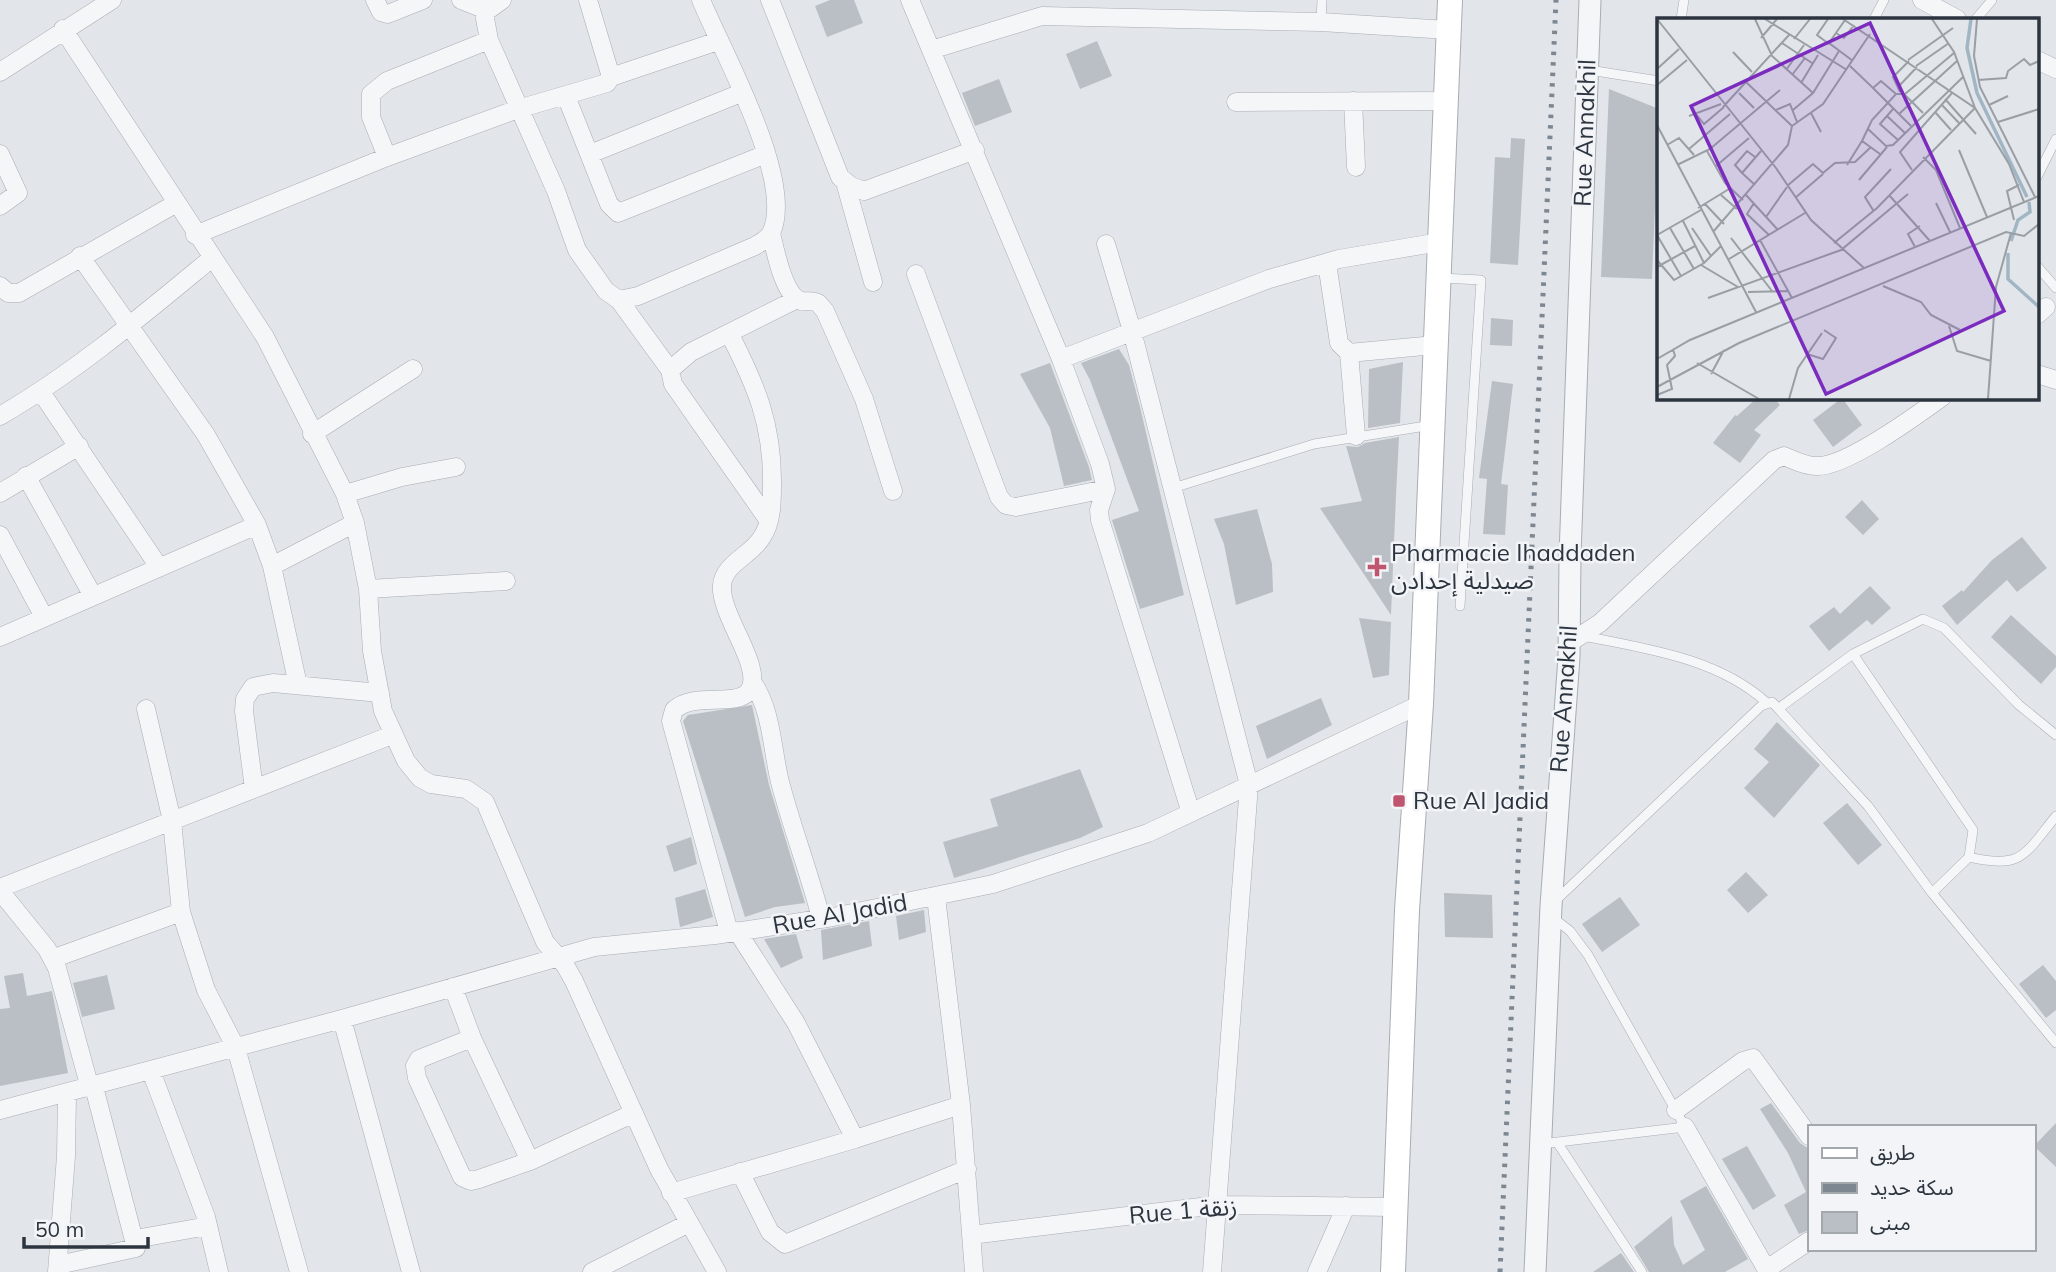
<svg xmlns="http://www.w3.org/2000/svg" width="2056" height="1272" viewBox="0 0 2056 1272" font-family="Mulish,'Noto Sans Arabic',sans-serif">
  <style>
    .building { fill: #babfc5 }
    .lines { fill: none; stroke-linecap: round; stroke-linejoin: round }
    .service-casing { stroke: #a8adb3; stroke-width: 10 }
    .minor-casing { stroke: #a8adb3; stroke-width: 19 }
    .tertiary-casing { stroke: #a8adb3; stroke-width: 23 }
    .secondary-casing { stroke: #a8adb3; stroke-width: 26 }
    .service { stroke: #f4f6f8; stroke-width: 9 }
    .minor { stroke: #f4f6f8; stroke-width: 18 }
    .tertiary { stroke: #f4f6f8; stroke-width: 21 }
    .secondary { stroke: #fff; stroke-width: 24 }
    .rail { stroke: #7d8791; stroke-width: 5; stroke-dasharray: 3.5 7; stroke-linecap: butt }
    .poi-dot { fill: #c0556f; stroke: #f2f4f7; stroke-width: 2.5 }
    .labels { text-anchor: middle; stroke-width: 5; stroke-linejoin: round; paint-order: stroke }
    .street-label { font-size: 24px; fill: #2c353f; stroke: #f2f4f7 }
    .poi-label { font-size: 24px; fill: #2c353f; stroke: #f2f4f7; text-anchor: start }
    .inset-river { fill: none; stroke: #a1b6c5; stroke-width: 3.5 }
    .inset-road { fill: none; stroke: #999fa5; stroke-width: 2 }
    .view { fill: #7b2cbf; fill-opacity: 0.15; stroke: #7b2cbf; stroke-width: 3.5 }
    .inset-edge { fill: none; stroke: #2c353f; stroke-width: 3.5 }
  </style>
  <rect width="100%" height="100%" fill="#e2e5e9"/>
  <path class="building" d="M830,0H854L863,23L827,37L815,6Z
    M1097,41L1112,76L1080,89L1066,54Z
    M999,79L1012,112L975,126L962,93Z
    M1609,89L1659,109L1652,279L1601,277Z
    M1511,138L1525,139L1518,265L1490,263L1495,157L1510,158Z
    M1491,318L1513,320L1512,346L1490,345Z
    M1119,349L1129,365L1140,407L1184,595L1140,609L1112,520L1139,511L1090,380L1081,363Z
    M1403,362L1400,423L1368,428L1369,369Z
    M1050,363L1089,467L1092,480L1064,486L1050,428L1020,374Z
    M1492,381L1513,384L1501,484L1508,485L1505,535L1483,534L1487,479L1479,478Z
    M1758,397H1773L1780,405L1754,430L1761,435L1740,463L1713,443L1735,415L1737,416Z
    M1842,398L1862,425L1833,447L1813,420Z
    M1399,437L1396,495L1391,615L1320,508L1362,501L1346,446L1358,447L1365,443Z
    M1862,500L1879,519L1863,535L1845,517Z
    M1257,509L1272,564L1273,592L1236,605L1224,544L1214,519Z
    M2022,537L2047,568L2017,592L2007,580L1957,625L1942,606L1962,590L1963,592L1992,560Z
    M1870,586L1891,608L1872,625L1867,620L1829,651L1809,626L1834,607L1840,614Z
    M2011,615L2056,656V667L2041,684L1991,637Z
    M1359,618L1391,622L1389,675L1373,678Z
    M1321,698L1332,725L1267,759L1256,726Z
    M752,705L769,785L805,903L775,907L745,917L683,721L688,715Z
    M1777,722L1820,765L1774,818L1744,788L1769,762L1754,749Z
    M1080,769L1103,827L1080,838L954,878L943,842L998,826L990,799Z
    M1847,803L1882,845L1858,865L1823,823Z
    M691,837L697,864L674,872L666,846Z
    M1746,872L1768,895L1748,913L1727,890Z
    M705,889L713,917L680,927L675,898Z
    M1444,893L1492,895L1493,938L1445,937Z
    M1620,897L1640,925L1602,952L1582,924Z
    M924,910L926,932L899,940L896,916Z
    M869,921L872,946L823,960L821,930Z
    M796,934L803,958L781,968L764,939Z
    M2043,965L2056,981V1010L2046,1018L2019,984Z
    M23,973L27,996L52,991L68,1073L0,1086V1009L10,1008L4,976Z
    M107,975L115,1009L82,1017L73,983Z
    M1771,1103L1800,1143L1809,1149V1230L1799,1234L1784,1205L1806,1192L1788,1153L1760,1109Z
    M2056,1123V1167L2034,1146Z
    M1747,1146L1776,1196L1753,1210L1722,1159Z
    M1706,1186L1748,1259L1725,1272H1649L1634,1247L1672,1216L1674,1245L1683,1265L1705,1250L1680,1201Z
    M1621,1253L1634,1272H1593Z"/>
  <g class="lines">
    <g class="service-casing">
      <path id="service" d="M1681,19L1684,0
        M1874,19L1884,0
        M1976,19L1992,0
        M1321,22L1322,0
        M1589,70L1659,81
        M2037,177L2056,139
        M2037,266L2056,288
        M1441,278L1481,280L1460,606
        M1173,488L1314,444L1432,425
        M1584,636C1647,649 1717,658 1766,702
        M1853,654L1973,830L1969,857L1932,893
        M1779,708L1853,654L1923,619L1944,628L2019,705L2056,735
        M1969,857C2022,870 2025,854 2056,816
        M1554,902L1761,706L1772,702L1868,806L1932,893L2056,1043
        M1557,1142L1642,1272
        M1541,1144L1685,1127L1588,955L1570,931L1552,917"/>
    </g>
    <g class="minor-casing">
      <path id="minor" d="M375,0L381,12L388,14L423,0
        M461,0L486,10
        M502,0L484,13L489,40L556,191L577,250L606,291L619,300L670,370
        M588,0L611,77
        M770,0L840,177L851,186L864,191L975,150
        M910,0L1061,359L1100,464L1106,489L1099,510L1100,520L1191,813
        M1922,0L1957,19
        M63,29L265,337L345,494L355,523L368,589L372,651L383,711L406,761L420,778L431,784L466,789L485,802L545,942L565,965L574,981L659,1169L717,1272
        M931,50L1042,16L1321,22L1448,30
        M2037,60L2056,69
        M0,72L112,0
        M566,96L609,204L618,213L766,154
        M1353,101L1356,167
        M1236,102L1446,101
        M0,154L18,193L0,206
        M590,154L741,93
        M387,157L518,109L607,83L611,77L718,41
        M845,182L873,282
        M771,233C775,249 783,295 801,301C807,302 812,300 818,303L825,311L864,399L893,491
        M195,235L387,157L371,117V94L387,81L489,40
        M1106,244L1132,331L1249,785L1212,1272
        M80,256L206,435L257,525L272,566L298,685
        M1327,263L1339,343L1349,353L1435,345
        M916,274L999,497L1006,505L1016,507L1106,489
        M0,286L8,293H19L175,204
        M619,300L638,296L755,246C761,242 768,239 771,233C796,182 722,51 701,0
        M2037,315L2046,307
        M729,333C756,385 773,425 772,485C772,502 772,522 762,537C752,555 724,563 722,585C719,615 765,668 749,691C736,708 694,691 674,710L671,721L729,932
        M1349,353L1356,436
        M1061,359L1269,279L1339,259L1440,242
        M2037,374L2056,380
        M41,392L159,567
        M0,416C77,371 144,314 212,258
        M312,434L413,369
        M26,476L93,596
        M0,493L79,446
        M345,494L402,477L456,467
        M769,521L673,384L670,370L691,352L797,299
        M0,535L44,617
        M272,566L355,523
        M368,589L506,581
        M0,637L257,525
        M1569,643L1600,623L1774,460L1784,456C1794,460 1805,466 1816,466C1845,468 1917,415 1942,397
        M753,683C772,711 772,750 780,782C792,828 809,872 821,918
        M146,709L172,821L181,912L206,990L236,1048L299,1272
        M254,789L244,711L245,699L253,687L273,683L380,693
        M0,888L392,735
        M0,891L47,949L57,968L90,1088
        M936,897L961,1105L974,1272
        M737,931L796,1023L855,1139
        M52,959L181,912
        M453,987L472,1038L530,1161L634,1113
        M342,1019L411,1272
        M472,1038L419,1059L415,1066L417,1078L462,1177L471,1181L479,1179L530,1161
        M151,1071L206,1217L219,1272
        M0,1110L342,1019L594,947L715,935L833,917L993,884L1148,833L1421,704
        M1676,1110L1743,1061L1753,1058L1809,1136
        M1685,1127L1768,1272
        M740,1172L770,1232L785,1244L967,1169
        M671,1193L855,1139L961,1105
        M971,1235L1217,1205L1396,1207
        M135,1239L208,1226
        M58,1265L136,1248L94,1087
        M1767,1269L1809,1241
        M57,1272L66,1156L67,1094
        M592,1272L689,1223
        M1317,1272L1346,1206"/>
    </g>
    <g class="tertiary-casing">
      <path id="tertiary" d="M1535,1272L1551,906L1569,657L1570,556L1590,0"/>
    </g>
    <g class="secondary-casing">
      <path id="secondary" d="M1393,1272L1407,910L1421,704L1450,0"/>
    </g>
    <use href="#service" class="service"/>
    <use href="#minor" class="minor"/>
    <use href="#tertiary" class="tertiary"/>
    <use href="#secondary" class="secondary"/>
    <path class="rail" d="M1500,1272L1556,0"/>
  </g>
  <g class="poi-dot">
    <path d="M1373.5 556.5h7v7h7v7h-7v7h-7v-7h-7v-7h7z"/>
    <rect x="1392" y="794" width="14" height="14" rx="3.5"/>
  </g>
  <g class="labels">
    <g class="street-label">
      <text transform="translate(1585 133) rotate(-88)" y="8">Rue Annakhil</text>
      <text transform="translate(1564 699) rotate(-86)" y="8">Rue Annakhil</text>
      <text transform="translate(840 914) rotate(-10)" y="8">Rue Al Jadid</text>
      <text transform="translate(1183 1211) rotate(-5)" y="8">Rue 1 زنقة</text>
    </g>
    <g class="poi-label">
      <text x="1391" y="561">Pharmacie Ihaddaden<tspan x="1391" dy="28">صيدلية إحدادن</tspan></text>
      <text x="1413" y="809">Rue Al Jadid</text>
    </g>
  </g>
  <g transform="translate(1657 18)">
    <rect width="382" height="382" fill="#e2e5e9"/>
    <path class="inset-river" d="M314,1L310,30L320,75L370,179M354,223L361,202L373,194L372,184M351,235V261L382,289"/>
    <path class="inset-road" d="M0,1L119,150L154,202L207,250M98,1L115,38L156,75M108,1L190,52M171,1L160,17L172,26M186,1L318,90L352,146L367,184M320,1L317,38L323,69L378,179M188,2L172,25L196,43M179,15L187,20L197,7M104,20L120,1M137,21L153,1M125,25L155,45M76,34L95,54M251,42L296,10M193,48L216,70L224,63L239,76M259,48L292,25M0,51L22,31M129,52L147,27M135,57L148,40M321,62L349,60L351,53L367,41L373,47L382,43M88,63L135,108M144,65L161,37M0,67L30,42M243,67L260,49M216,70L254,108M243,74L236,59L252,43M82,75L97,90M247,76L255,84L300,43M288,81L319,116M284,86L302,105M332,87L351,78M66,89L132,17M236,91L223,106L241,122M119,92L133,86L140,104M136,92L156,75L182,33M278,94L294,112M154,95L164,114M39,96L47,106L67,89M242,96L255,84L266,95M32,98L64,86M230,98L248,115M341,104L382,91M0,107L99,294M211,111L229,128L236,127L306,59M205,123L215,102L239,76H248L297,35M10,127L22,120L37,137M32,131L73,96M302,132L330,199M50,133L68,165L86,182M266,139L279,152L303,210M20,147L53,131L123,72M190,147L205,123L223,136M59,148L92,120M255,152L243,134L295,75M85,155L78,147L90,133L98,139M202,162L230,129M98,167L85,155L104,133M130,168L156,146L166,155L178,145L198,144L214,129M64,177L80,191M89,177L121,212M232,177L273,223M138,180L166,156M97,185L90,196L112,217M279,185L293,214M48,186L67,206M41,190L72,171M216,192L208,179L234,151M109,199L130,169M357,202L350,173L362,167M26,203L47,245M13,210L37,251M35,210L54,238M56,214L131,127L135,108L166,86L213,16M0,217L44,192M0,217L24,258M74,220L115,273M103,222L135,280M177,225L220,190L318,90L297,34L275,1M258,229L251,216L263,208M72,241L148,195M0,242L17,262L47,245L64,228M44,247L81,269M0,249L38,228M226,268L264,284L274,297L303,312M91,274L132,273M51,280L184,232L251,176M292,308L300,333L334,343M150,336L166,341L179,320L167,312M0,341L33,322L382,178M40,345L102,381M54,356L67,332M0,369L82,325L349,214L367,218L382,206M0,377L15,371L10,347L18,338L16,331M132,381L141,350L165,315M331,381L339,269L354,215"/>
    <path class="view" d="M213,5L347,293L169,376L34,88Z"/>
    <rect width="382" height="382" class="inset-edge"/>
  </g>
  <rect x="1808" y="1125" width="228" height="126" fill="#f2f4f7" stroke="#a3a8ad" stroke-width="2"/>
  <rect x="1822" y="1148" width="35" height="10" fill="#ffffff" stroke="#a3a8ad" stroke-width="2"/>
  <text x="1870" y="1160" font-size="21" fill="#2c353f">طريق</text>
  <rect x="1822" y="1183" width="35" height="10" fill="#7d8791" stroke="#a3a8ad" stroke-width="2"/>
  <text x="1870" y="1195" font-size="21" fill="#2c353f">سكة حديد</text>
  <rect x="1822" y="1212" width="35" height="21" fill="#babfc5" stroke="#a3a8ad" stroke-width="2"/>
  <text x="1870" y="1230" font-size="21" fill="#2c353f">مبنى</text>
  <path d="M24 1237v10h124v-10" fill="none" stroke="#2c353f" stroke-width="3.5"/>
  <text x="35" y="1237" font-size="21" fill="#2c353f" stroke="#f2f4f7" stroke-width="5" paint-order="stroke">50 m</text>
</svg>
